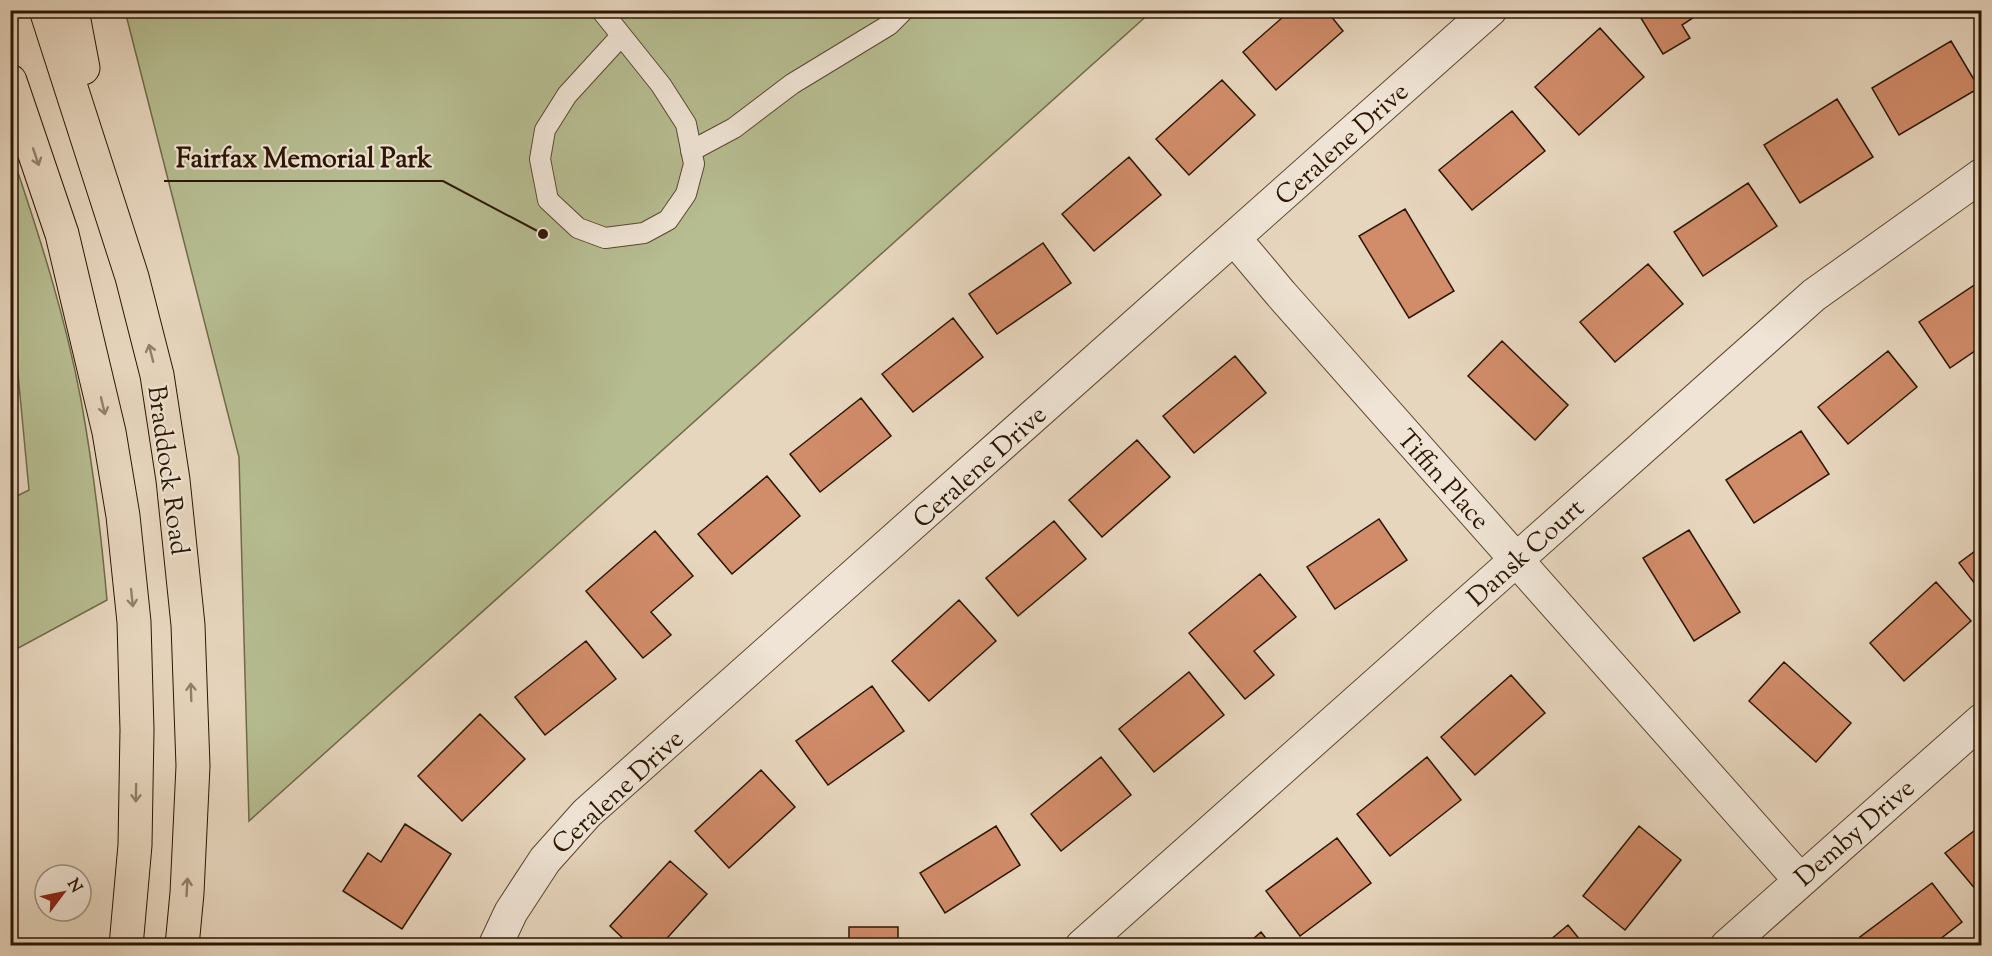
<svg xmlns="http://www.w3.org/2000/svg" width="1992" height="956" viewBox="0 0 1992 956" font-family="'Sorts Mill Goudy',serif">
  <style>
    .green { fill: #b6bd91; stroke: #716a4a; stroke-width: 1.5 }
    .building { fill: #d18c6a; stroke: #2c1602; stroke-width: 1.5 }
    .lines { fill: none; stroke-linecap: round; stroke-linejoin: round }
    .lane-casing { stroke: #5b4631; stroke-width: 22 }
    .street-casing { stroke: #5b4631; stroke-width: 35 }
    .primary-casing { stroke: #2c1602; stroke-width: 35 }
    .lane { stroke: #efe4d5; stroke-width: 20 }
    .street { stroke: #efe4d5; stroke-width: 33 }
    .primary { stroke: #e7d6be; stroke-width: 33 }
    .oneway { stroke: #938069 }
    .labels { text-anchor: middle; stroke-width: 4.5; stroke-linejoin: round; paint-order: stroke }
    .street-label { font-size: 26px; fill: #2c1602; stroke: #efe4d5 }
    .leader { fill: none; stroke: #2c1602; stroke-width: 2 }
    .callout-dot { fill: #2c1602; stroke: #efe4d5; stroke-width: 2 }
    .callout-label { font-size: 27px; text-anchor: middle; font-weight: bold; fill: #2c1602; stroke: #efe4d5; stroke-width: 4.5; stroke-linejoin: round; paint-order: stroke }
  </style>
  <rect width="100%" height="100%" fill="#e7d6be"/>
  <filter id="stains"><feTurbulence type="fractalNoise" baseFrequency=".00333" numOctaves="4"/><feColorMatrix values="0 0 0 0 .2 0 0 0 0 .09 0 0 0 0 .02 0 0 0 .5 -.17"/></filter>
  <radialGradient id="worn" r=".72"><stop offset=".6" stop-color="#630" stop-opacity="0"/><stop offset="1" stop-color="#630" stop-opacity=".3"/></radialGradient>
  <path class="green" d="M125,11H1152L249,821L239,457Z
    M10,149C38,231 65,315 81,400C93,466 101,533 107,600L11,652V499L29,490L11,301Z"/>
  <path class="building" d="M1291,10H1326L1343,31L1276,90L1243,52Z
    M1636,10H1705L1682,25L1690,38L1663,54Z
    M1971,10H1982V22Z
    M1600,28L1644,77L1579,135L1535,87Z
    M1951,41L1979,88L1899,135L1872,88Z
    M1222,80L1255,115L1189,175L1156,139Z
    M1837,99L1873,157L1800,203L1764,145Z
    M1512,111L1545,151L1472,210L1439,170Z
    M1129,157L1161,195L1094,251L1062,214Z
    M1748,183L1777,226L1703,276L1674,232Z
    M1405,209L1454,291L1409,318L1359,236Z
    M1043,243L1071,283L997,334L969,294Z
    M1648,264L1683,304L1615,362L1580,322Z
    M1982,280V346L1950,368L1919,322Z
    M953,318L983,357L913,412L882,374Z
    M1502,341L1568,405L1535,440L1468,376Z
    M1888,351L1917,387L1848,444L1818,407Z
    M1235,356L1266,393L1194,453L1163,416Z
    M861,398L891,436L820,492L790,454Z
    M1801,431L1829,474L1754,523L1726,480Z
    M1137,440L1170,477L1102,537L1069,500Z
    M767,476L800,516L732,574L698,534Z
    M1379,519L1407,560L1335,609L1307,567Z
    M1054,521L1086,559L1018,616L986,578Z
    M1689,530L1740,612L1694,641L1643,558Z
    M655,531L693,576L651,612L671,635L643,658L586,591Z
    M1982,546V593L1959,563Z
    M1260,574L1296,617L1254,651L1274,675L1245,699L1189,633Z
    M1936,582L1971,621L1904,681L1870,643Z
    M959,600L996,641L929,701L892,661Z
    M586,641L616,679L545,735L515,697Z
    M1784,662L1851,723L1816,762L1749,701Z
    M1189,672L1224,715L1154,772L1119,729Z
    M1511,675L1545,713L1475,775L1441,737Z
    M872,686L904,731L828,785L796,741Z
    M480,714L525,759L462,821L418,776Z
    M1101,757L1131,795L1061,851L1031,814Z
    M1427,757L1461,800L1390,856L1357,814Z
    M761,770L795,807L729,868L695,831Z
    M405,824L451,854L402,929L343,891L368,853L381,862Z
    M996,826L1020,865L945,913L920,873Z
    M1639,826L1681,860L1625,930L1583,896Z
    M1974,831L1982,840V897L1945,853Z
    M1337,838L1371,883L1300,936L1266,891Z
    M670,861L707,894L660,946H631L610,926Z
    M1932,883L1962,922L1931,946H1866L1860,937Z
    M1568,925L1585,946H1543Z
    M849,927H898V946H849Z
    M1261,932L1272,946H1245Z"/>
  <g class="lines">
    <g class="lane-casing">
      <path id="lane" d="M601,10L661,85L686,124L694,164L686,194L668,220L644,233L605,238L578,228L548,200L540,159L545,130L567,95L621,36
        M691,151L734,128L792,84L889,25L904,10"/>
    </g>
    <g class="street-casing">
      <path id="street" d="M1234,238L1281,294L1800,880
        M495,946L511,912L545,860L587,813L1490,10
        M1082,946L1814,295L1982,175
        M1727,946L1982,720"/>
    </g>
    <g class="primary-casing">
      <path id="primary" d="M46,10L132,277L157,375L173,480L188,625L193,766L187,893L182,946
        M72,10L83,68
        M10,81L62,234L109,432L123,516L134,622L137,730L135,845L126,946"/>
    </g>
    <use href="#lane" class="lane"/>
    <use href="#street" class="street"/>
    <use href="#primary" class="primary"/>
  </g>
  <defs><path id="oneway-shaft" d="M-6 0H5M1.5-3L5.5 0L1.5 3" fill="none" stroke-width="1.6" stroke-linecap="round" stroke-linejoin="round" transform="scale(1.5)"/></defs>
  <g class="oneway">
    <use href="#oneway-shaft" transform="translate(36 157) rotate(71)"/>
    <use href="#oneway-shaft" transform="translate(151 353) rotate(-104)"/>
    <use href="#oneway-shaft" transform="translate(103 406) rotate(77)"/>
    <use href="#oneway-shaft" transform="translate(132 598) rotate(84)"/>
    <use href="#oneway-shaft" transform="translate(191 692) rotate(-92)"/>
    <use href="#oneway-shaft" transform="translate(136 793) rotate(91)"/>
    <use href="#oneway-shaft" transform="translate(187 887) rotate(-87)"/>
  </g>
  <g class="labels">
    <g class="street-label">
      <text transform="translate(1341 143) rotate(-42)" y="9">Ceralene Drive</text>
      <text transform="translate(979 466) rotate(-42)" y="9">Ceralene Drive</text>
      <text transform="translate(169 470) rotate(82)" y="9">Braddock Road</text>
      <text transform="translate(1444 479) rotate(48)" y="9">Tiffin Place</text>
      <text transform="translate(1525 552) rotate(-42)" y="9">Dansk Court</text>
      <text transform="translate(617 791) rotate(-43)" y="9">Ceralene Drive</text>
      <text transform="translate(1854 832) rotate(-41)" y="9">Demby Drive</text>
    </g>
  </g>
  <path class="leader" d="M543 234L443 181H164"/>
  <circle class="callout-dot" cx="543" cy="234" r="6"/>
  <g class="callout-label">
    <text x="304" y="167">Fairfax Memorial Park</text>
  </g>
  <rect width="1992" height="956" fill="none" stroke="#e7d6be" stroke-width="36"/>
  <rect x="12" y="12" width="1968" height="932" fill="none" stroke="#2c1602" stroke-width="3"/>
  <rect x="18" y="18" width="1956" height="920" fill="none" stroke="#2c1602" stroke-width="1.5"/>
  <g transform="translate(63 893) rotate(58)"><circle r="28" fill="#efe4d5" stroke="#a19281" stroke-width="1.5"/>
  <path d="M0-4.5L10 22L0 15L-10 22Z" fill="#8f2418"/>
  <text y="-9" font-size="16" font-weight="bold" text-anchor="middle" fill="#2c1602">N</text>
  </g>
  <rect width="100%" height="100%" filter="url(#stains)"/>
  <rect width="100%" height="100%" fill="url(#worn)"/>
</svg>
